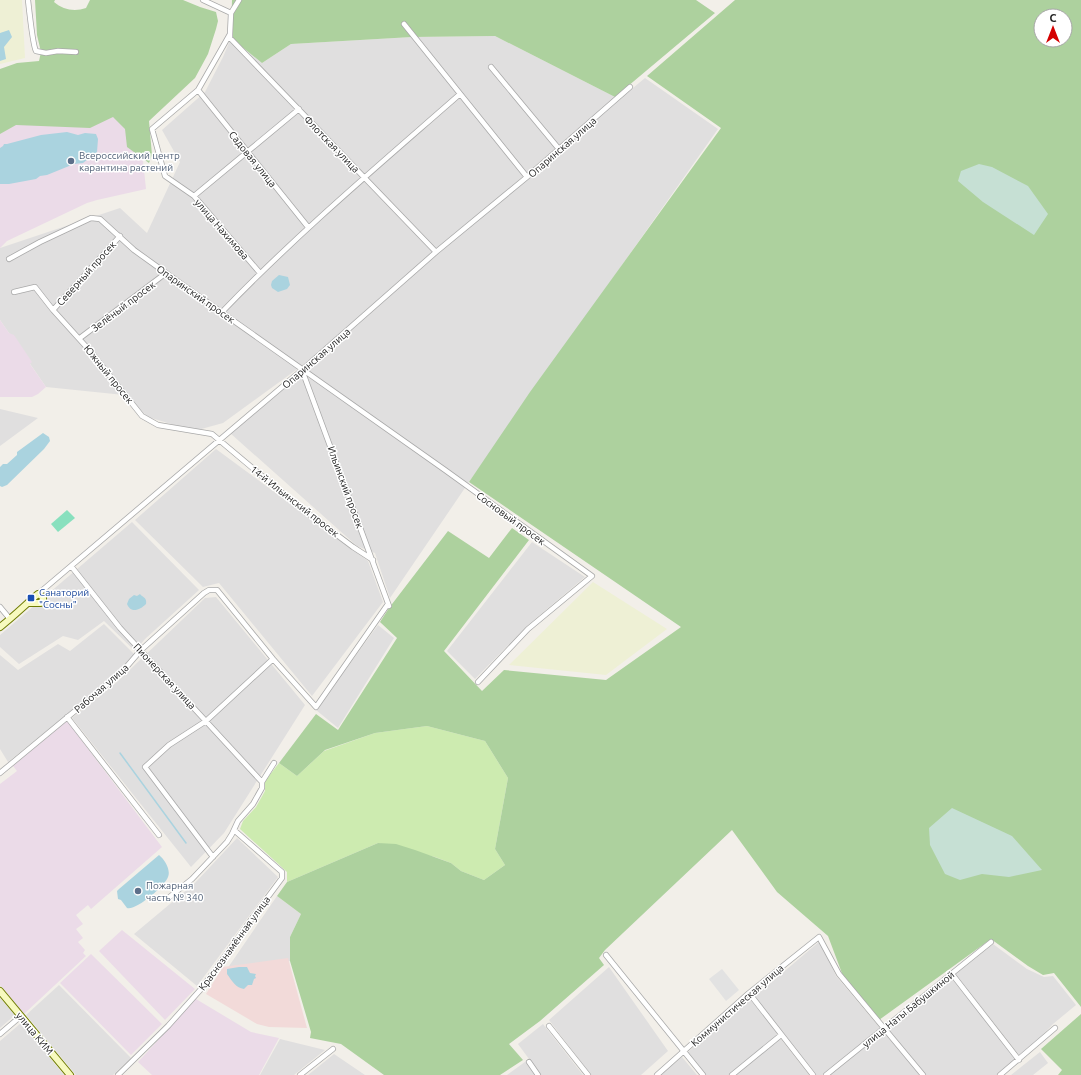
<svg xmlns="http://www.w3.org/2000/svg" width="1081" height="1075" viewBox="0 0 1081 1075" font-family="Ubuntu,sans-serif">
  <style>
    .residential { fill: #e0dfdf }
    .commercial { fill: #f2dad9 }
    .industrial { fill: #ebdbe8 }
    .farmland { fill: #eef0d5 }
    .grass { fill: #cdebb0 }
    .forest { fill: #add19e; fill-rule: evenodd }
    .wetland { fill: #c6e0d4 }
    .pitch { fill: #88e0be }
    .parking { fill: #e2e2e2 }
    .water { fill: #aad3df }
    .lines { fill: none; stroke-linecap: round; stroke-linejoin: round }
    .stream { stroke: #aad3df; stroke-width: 1.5 }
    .street-casing { stroke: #a9a9a9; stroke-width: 6 }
    .secondary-casing { stroke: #707d05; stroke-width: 8 }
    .street { stroke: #fff; stroke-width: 4.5 }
    .secondary { stroke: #f7fabf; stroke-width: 6 }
    .service-dot { fill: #5c6f8a; stroke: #fff; stroke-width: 1.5 }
    .transit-dot { fill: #1a4fb4; stroke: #fff; stroke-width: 1.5 }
    .labels { text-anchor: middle; stroke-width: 3; stroke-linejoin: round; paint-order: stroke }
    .street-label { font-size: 10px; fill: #222; stroke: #fff }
    .service-label { font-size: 10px; fill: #4e5e75; stroke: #fff; text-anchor: start }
    .transit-label { font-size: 10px; fill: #164399; stroke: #fff; text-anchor: start }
  </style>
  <rect width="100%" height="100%" fill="#f2efe9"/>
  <path class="residential" d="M495,36L615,97L437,251L645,78L718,129L469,482L390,598L375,553L357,546L230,433L311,359L223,423L194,431L148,417L124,395L46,387L0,320V248L120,208L147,233L180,162L162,130L205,92L223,57L231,38L262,63L291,44L412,37Z
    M0,409L38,418L0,446Z
    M216,449L368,561L383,602L312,696L219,583L203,587L135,520Z
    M132,522L199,590L145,639L135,651L104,621L78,640L63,636L19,664L0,647V635Z
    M532,542L585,577L528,625L475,679L447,651Z
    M216,597L305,705L224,833L191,867L72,718L117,682L205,598Z
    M104,624L135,655L106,683L8,762L0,749V655L18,670L58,644L70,651Z
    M378,625L394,638L338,728L316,710Z
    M237,838L278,877L197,986L134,934L195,883Z
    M277,896L301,914L290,937V961L227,969Z
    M820,941L836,976L880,1028L822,1075H816L754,997Z
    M993,944L1027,969L1044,977L1053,976L1076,1005L1053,1024L1037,1041L1020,1056L955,974Z
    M609,967L668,1051L641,1075H591L549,1020Z
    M951,977L1017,1059L997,1075H926L887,1029Z
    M59,985L131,1058L113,1075H76L26,1015Z
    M0,998L15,1015L0,1028Z
    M750,999L778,1034L729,1075H706L688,1052Z
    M21,1023L64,1075H0V1041Z
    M543,1024L583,1075H507L529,1059L518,1044Z
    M883,1031L920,1075H829Z
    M780,1038L809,1075H735Z
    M280,1039L325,1050L294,1075H260Z
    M1040,1052L1048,1063L1033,1075H1011Z
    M334,1054L365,1075H308Z
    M682,1057L697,1075H660Z"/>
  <path class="commercial" d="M288,958L307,1028L269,1027L257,1024L206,994L223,967Z"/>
  <path class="industrial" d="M34,64L140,132L146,189L97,200L87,203L7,241L0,248V69Z
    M0,320L9,333L14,335L32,362L30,364L46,387L38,394L32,397H0Z
    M67,721L162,847L91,909L88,905L76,915L83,924L76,929L83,938L78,942L85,950L83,953L86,956L24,1014L0,985V784L17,771L13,766Z
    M122,930L195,989L165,1020L99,951Z
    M91,954L162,1024L131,1055L60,983Z
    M196,999L251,1032L279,1038L259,1075H152L138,1062Z"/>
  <path class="farmland" d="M0,0H22L25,58L0,64Z
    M593,582L667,629L606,675L509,665Z"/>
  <path class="grass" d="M427,726L485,741L508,778L495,849L505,865L484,880L461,871L451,863L435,857L378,843L287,882V872L240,829L243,821L256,807L265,791V781L279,763L297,776L324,751L375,733Z"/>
  <path class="forest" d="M35,0H55L54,2C63,10 75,12 86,8L90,0H183L200,7L216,12L218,21L216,29L208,54L195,78L149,121L152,155L149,163L127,147L125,129L113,117L90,128L16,125L0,134V69L17,63L39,61L41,52L37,35Z
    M232,0H696L715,13L615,97L495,36L412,37L291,44L262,63L231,38Z
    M735,0H1081V1007L1054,973L1043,975L1028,966L991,939L879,1020L843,976L828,936L777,892L732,830L605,950L599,958L604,965L540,1021L509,1044L523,1060L500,1075H384L341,1044L310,1038L311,1032L290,961V937L301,914L277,896L287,882L378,843L396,844L415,850L451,863L461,871L484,880L505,865L495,849L508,778L485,741L427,726L375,733L325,750L297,776L279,763L316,714L338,730L397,638L380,622L389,608L448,531L489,558L512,528L529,540L444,651L482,691L504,670L606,680L681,627L469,482L530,392L721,128L647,76ZM1041,16H1065V40H1041Z
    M1081,1014V1075H1058L1062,1070L1041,1049Z"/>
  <path class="wetland" d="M979,164L992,167L1028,186L1048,214L1034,235L983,202L958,181L961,171Z
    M952,808L1012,836L1042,870L1009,877L982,874L960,880L945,874L930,845L929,828Z"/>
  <path class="pitch" d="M67,510L75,518L58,532L51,524Z"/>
  <path class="parking" d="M722,969L739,990L726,1001L709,979Z"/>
  <path class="water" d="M9,30L12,37L4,47L6,59L0,61V33Z
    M67,132L78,135L85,133L96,134L98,139L97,152L83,163L74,164L47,175L40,176L36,179L9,184H0V148L3,146L4,144H7L41,135Z
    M279,275L288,277L290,285L287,289L278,292L272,288L271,285L272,281Z
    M43,433L49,437L50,441L44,449L7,485L2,487L0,486V467L3,464H7L17,455V452Z
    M140,594C143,598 147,597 146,604C140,610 131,614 127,604L129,599L134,595L137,596Z
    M159,855C165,860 171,870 168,877C165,886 136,911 127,908L121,900L118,899L117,891L119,889Z
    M239,967H247L250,973L256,974L255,976L256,978L254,979L252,985H248L244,989C236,988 232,981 227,974V969Z"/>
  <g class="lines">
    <path class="stream" d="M120,753L186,843"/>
    <g class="street-casing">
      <path id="street" d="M28,0C29,9 33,46 36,51L46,53L58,51L76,52
        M203,0L231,13
        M231,13L230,34L198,90L152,129L165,176L194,196L260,273
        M231,13L239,0
        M404,24L527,177
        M230,34V38L436,252
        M491,67L559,149
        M198,90L308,227
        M194,196L299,109
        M9,259L40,242L91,218L100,219L134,250L166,273L445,470L592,576L528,629L478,682
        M14,292L35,287L53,310L91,352L142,416L158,425L212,434L293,502L353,547L373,560
        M53,310L120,236
        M222,312C297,234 379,165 460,94
        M80,338L166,273
        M302,370L389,606
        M71,566L120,628L262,782
        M38,594L302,370L436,252L527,177L630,87
        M0,607L10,619
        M67,717L159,835
        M0,773L122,672L141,650L204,593L209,590H217L273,659L316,707L388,604
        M213,857L145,767L169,745L206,721L273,659
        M167,899L192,879L227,842L232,834L238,821L253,804L262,788V782L274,763
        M606,955L703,1075
        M952,974L1019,1060
        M749,993L813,1075
        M549,1026L588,1075
        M0,1034L21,1016
        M529,1062L538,1075
        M118,1075L168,1026L202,988L253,917L282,878V872L234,830
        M300,1075L333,1049
        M657,1075L749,993L819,937L839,974L923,1075
        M732,1075L781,1035
        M826,1075L991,942
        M1000,1075L1055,1028"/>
    </g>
    <g class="secondary-casing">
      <path id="secondary" d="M0,627C13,617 25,605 38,594L43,597V601L41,603H28
        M0,991L70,1075"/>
    </g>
    <use href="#street" class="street"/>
    <use href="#secondary" class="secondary"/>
  </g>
  <g class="service-dot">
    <circle cx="71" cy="161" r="4"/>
    <circle cx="138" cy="891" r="4"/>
  </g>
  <rect class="transit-dot" x="27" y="594" width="8" height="8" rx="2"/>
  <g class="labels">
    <g class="street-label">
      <text transform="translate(332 144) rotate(46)" y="4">Флотская улица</text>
      <text transform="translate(562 147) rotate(-41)" y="4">Опаринская улица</text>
      <text transform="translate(253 159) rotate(51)" y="4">Садовая улица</text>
      <text transform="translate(222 229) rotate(49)" y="4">улица Нахимова</text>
      <text transform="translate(86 273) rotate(-48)" y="4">Северный просек</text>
      <text transform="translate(196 294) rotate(35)" y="4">Опаринский просек</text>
      <text transform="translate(123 306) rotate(-37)" y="4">Зелёный просек</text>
      <text transform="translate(316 358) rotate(-41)" y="4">Опаринская улица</text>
      <text transform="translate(109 374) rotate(51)" y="4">Южный просек</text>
      <text transform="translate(346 487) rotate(70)" y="4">Ильинский просек</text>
      <text transform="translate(295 501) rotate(38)" y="4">14-й Ильинский просек</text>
      <text transform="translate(511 518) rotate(36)" y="4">Сосновый просек</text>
      <text transform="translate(165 676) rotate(47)" y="4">Пионерская улица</text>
      <text transform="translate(101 688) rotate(-41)" y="4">Рабочая улица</text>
      <text transform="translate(234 943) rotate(-54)" y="4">Краснознамённая улица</text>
      <text transform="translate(737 1005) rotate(-41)" y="4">Коммунистическая улица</text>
      <text transform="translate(908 1009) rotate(-39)" y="4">улица Наты Бабушкиной</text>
      <text transform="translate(35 1033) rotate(50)" y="4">улица КИМ</text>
    </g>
    <g class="service-label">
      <text x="79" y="159">Всероссийский центр<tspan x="79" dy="12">карантина растений</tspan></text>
      <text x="146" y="889">Пожарная<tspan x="146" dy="12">часть № 340</tspan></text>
    </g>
    <g class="transit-label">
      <text x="39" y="596">Санаторий<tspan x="39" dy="12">"Сосны"</tspan></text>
    </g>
  </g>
  <g transform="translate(1053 28)"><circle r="19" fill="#ffffff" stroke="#a7a7a7"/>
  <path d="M0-3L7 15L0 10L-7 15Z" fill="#d40000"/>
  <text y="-6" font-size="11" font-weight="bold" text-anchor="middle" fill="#222222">С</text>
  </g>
</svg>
